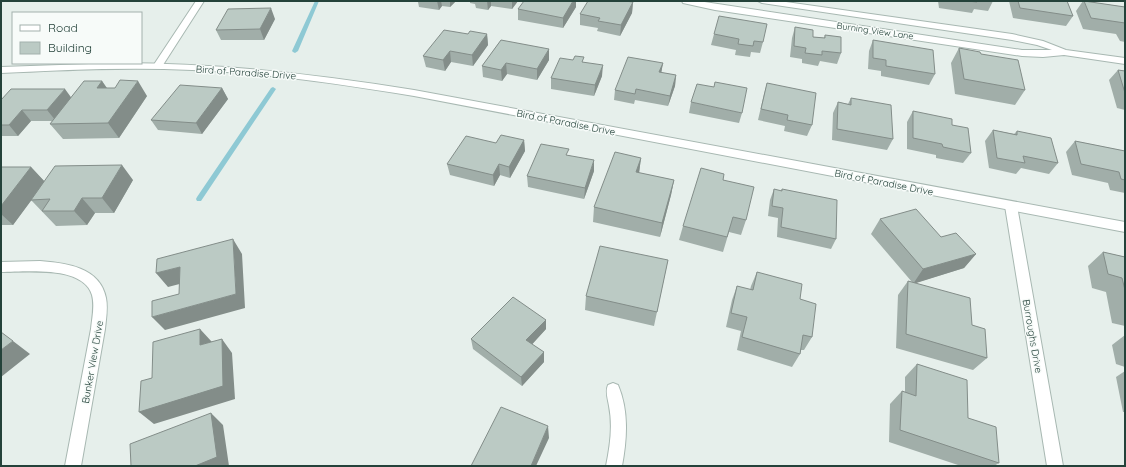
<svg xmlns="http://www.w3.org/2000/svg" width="1126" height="467" viewBox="0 0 1126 467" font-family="Quicksand,sans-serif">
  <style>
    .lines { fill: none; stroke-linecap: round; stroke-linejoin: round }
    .stream { fill: #8ec9d4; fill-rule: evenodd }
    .minor-casing { stroke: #a8b8b2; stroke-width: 2 }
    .tertiary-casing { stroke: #a8b8b2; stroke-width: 2 }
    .minor { fill: #fff; fill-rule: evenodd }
    .tertiary { fill: #fff; fill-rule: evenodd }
    .wall { fill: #a1aea9 }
    .shaded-wall { fill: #838d89 }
    .building { fill: #bbcac4; stroke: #838d89 }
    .labels { text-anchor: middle; stroke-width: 3; stroke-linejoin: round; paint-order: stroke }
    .far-street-label { font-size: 9px; fill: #24423a; stroke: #f7fbf9 }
    .street-label { font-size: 10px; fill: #24423a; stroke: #f7fbf9 }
  </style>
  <rect width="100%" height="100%" fill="#e6efeb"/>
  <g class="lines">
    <path class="stream" d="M315,1H319L298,51L295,53L293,52L292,51Z
      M273,87L276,89L201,201H197L196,199L197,197L271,88Z"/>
    <g class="minor-casing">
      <path id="minor" d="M196,1H204L161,68H155L153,66Z
        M682,1H698L1022,50H1052L1037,45L1012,40L762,3L758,1H779L1012,34L1043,41L1066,50L1125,58V64L1064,55L1043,57L1022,56L715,10L683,3Z
        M1011,202L1015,203L1017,206L1063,466H1047L1005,206L1007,203Z
        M40,261C66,263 100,267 106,298C108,308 106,319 105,329L81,466H65L91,329C92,318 95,306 92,295C83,265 25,272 1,272V262Z
        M613,383L618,385C629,411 627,439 622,466H606C610,446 613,426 609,406C608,399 605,392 608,385Z"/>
    </g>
    <g class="tertiary-casing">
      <path id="tertiary" d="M119,63C218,63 316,74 414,90L1125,222V232L414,96C340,84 266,73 192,70C128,67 64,70 1,73V67Z"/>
    </g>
    <use href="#minor" class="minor"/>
    <use href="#tertiary" class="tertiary"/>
  </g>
  <path class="wall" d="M412,1H456L450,7L442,6L439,10L419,7L418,2Z
    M470,1H518L512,9L491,6L488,10L476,8L475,4L470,3Z
    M938,1H993L988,11L974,9L972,13L939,8Z
    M1009,1H1067L1073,16L1066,26L1013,18Z
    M1083,1L1125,7V42L1120,41L1116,34L1083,29L1076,11Z
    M633,2L632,13L620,36L597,31L598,28L580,25V14Z
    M576,7L563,28L518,20V9Z
    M275,19L264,40H221L216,30Z
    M795,27L813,37L824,38L825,35L841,53L837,64L820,61L818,66L802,63V59L790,57L792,38Z
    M468,34H487L488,45L473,66L451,62L445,71L426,67L423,56Z
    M714,34L763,42L760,53L751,52L750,57L735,55L736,50L711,45Z
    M501,40L549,60L537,80L507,74L502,81L483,77L482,66Z
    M873,40L935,74L929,85L881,76V71L868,69L869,51Z
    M959,48L981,54L1025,90L1015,105L955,94L951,63Z
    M584,62L602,76L594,96L551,89V78Z
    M663,63L661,73L676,75L675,86L668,106L635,100L634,104L614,100L615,90Z
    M1118,70L1125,71V110L1117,108L1109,80Z
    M102,81L107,88L147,96L119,138L63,139L50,124L52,121H31L18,136H1V100L71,98Z
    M767,83L812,125L807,136L784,131L785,126L758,120L764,94Z
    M222,88L228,99L202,134L158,130L151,120Z
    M851,98L893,139L887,150L832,140L833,113L838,102L848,104Z
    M691,102L742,113L739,123L689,113Z
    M913,111L952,125L971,153L963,163L936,158V155L907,149V122Z
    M993,130L1014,134L1017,131L1058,163L1049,174L1021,168L1016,174L989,168L985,141Z
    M524,140L525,151L510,178L500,175L494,186L450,175L447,164L496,143Z
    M1075,141L1125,151V193L1110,190L1108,183L1072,175L1066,152Z
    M569,155L594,171L584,199L528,187L527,176Z
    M641,158L639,173L674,180L671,195L660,237L593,222L594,207Z
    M1,167H31L44,181L133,180L114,213H95L87,225L56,226L31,200L13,225H1Z
    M723,180L746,220L741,235L729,232L723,252L679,240L683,226Z
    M774,189L781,191L782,189L836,239L831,249L777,237L778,218L768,216L770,200Z
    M880,219L941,237L976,254L964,268L915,283L972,325L987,358L973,370L896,348L898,295L908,281L912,282L871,234Z
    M1103,252L1125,257V326L1112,323L1106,292L1092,288L1088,266Z
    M668,260L654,326L585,310L586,296Z
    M757,272L800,299L812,337L804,350H801L800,354L792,367L737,350L741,331L726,327L732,300L737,286L750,290L751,286Z
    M546,329L532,344L544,362L522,386L473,349L471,339Z
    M1125,335V367L1116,364L1112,345Z
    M917,364L968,418L999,463L994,466H961L889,442L890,404L902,391L905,392V377Z
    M1125,371V412H1123L1116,377Z"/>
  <path class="shaded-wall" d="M437,1H441L442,6L439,10Z
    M450,1H456L450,7Z
    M487,1H491V6L488,10Z
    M512,1H518L512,9Z
    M573,1H576V7L563,28V18Z
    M633,2L632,13L620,36L621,25Z
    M271,8L275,19L264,40L260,29Z
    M487,34L488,45L473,66L472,55Z
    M549,49V60L537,80V69Z
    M450,51L451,62L445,71L443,60Z
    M506,63L507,74L502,81L501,70Z
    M663,63L661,74L659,72Z
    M603,65L602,76L594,96L595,85Z
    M676,75L675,86L668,106L670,96Z
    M102,81L112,96L97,88Z
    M138,81L147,96L119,138L108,123Z
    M222,88L228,99L202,134L196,123Z
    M65,89L73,100L56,121L47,110Z
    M22,110L31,121L18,136L9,125Z
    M524,140L525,151L510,178L509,167Z
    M641,158L639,173L636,172Z
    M594,160V171L584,199L585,188Z
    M499,164L500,175L494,186L493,175Z
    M122,165L133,180L114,213L102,198Z
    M31,167L45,182L13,225L1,214V206Z
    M674,180L671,195L660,237L662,223Z
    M82,198L95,213L87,225L74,211Z
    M233,239L242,254L245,308L165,330L152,317L236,294Z
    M976,254L964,268L913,284L923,269Z
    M180,267L191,281L168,287L156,273Z
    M546,320V329L527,350L526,340Z
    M200,329L212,342L200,345Z
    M222,339L232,353L235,399L154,424L139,412Z
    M13,341L30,354L1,377V350Z
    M544,352V362L522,386L521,377Z
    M211,413L223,425L229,466H195Z
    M548,426L549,438L536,466H531Z"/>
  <path class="building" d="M524,1H573L563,18L518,9Z
    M588,1H625L633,2L621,25L598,21L600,18L580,14Z
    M967,1H977V2Z
    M1018,1H1067L1073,16L1020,8Z
    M1084,1L1125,7V24V23L1091,18Z
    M271,8L260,29L216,30L228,9Z
    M719,16L767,24L763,42L754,41L753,46L738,44L739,39L714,34Z
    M795,27L813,30V37L825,38V35L841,37V53L822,51V55L805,53L806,48L794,46Z
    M444,30L468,34L470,31L487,34L472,55L450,51L443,60L423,56Z
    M501,40L549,49L537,69L506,63L501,70L482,66Z
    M873,40L933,50L935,74L886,66V60L873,58Z
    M959,48L980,52L981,54L1018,60L1025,90L964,79Z
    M575,56L584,57L582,62L603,65L595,85L551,78L560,58L573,60Z
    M628,57L663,63L659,72L676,75L670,96L636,89L635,94L615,90Z
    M1118,70L1125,71V93Z
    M120,80L138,81L108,123L50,124L84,81H102L97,88H115Z
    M715,82L747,88L742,113L691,102L697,84L714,87Z
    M767,83L816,93L812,125L787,120L788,115L761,109Z
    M180,85L222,88L196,123L151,120Z
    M11,89H65L47,110H22L9,125H1V100Z
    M851,98L891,105L893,139L837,129L838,102L851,105Z
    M913,111L952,119V125L968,128L971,153L943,147L942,144L913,138Z
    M993,130L1017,135V131L1051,138L1058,163L1023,156L1025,163L997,158Z
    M501,135L524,140L509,167L499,164L493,175L447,164L466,136L496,143Z
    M1075,141L1125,151V180L1121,179L1119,172L1081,164Z
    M541,144L569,149L566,155L594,160L585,188L527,176Z
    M615,152L641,158L636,172L674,180L662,223L594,207Z
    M122,165L102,198H82L74,211H42L50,199L31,200L55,166Z
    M1,167H31L1,206Z
    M701,168L724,174L723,180L754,187L746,220L733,217L727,237L683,226Z
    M774,189L782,191V189L837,200L836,239L781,227L783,208L772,206Z
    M916,209L941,237L956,233L976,254L923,269L880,219Z
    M233,239L236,294L152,317V301L179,294L180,267L156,273L157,259Z
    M600,246L668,260L657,312L586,296Z
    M1103,252L1125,257V290L1122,278L1108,274Z
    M757,272L802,284L800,299L816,304L812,337L803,335L800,354L742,337L747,317L731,313L737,286L753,290Z
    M908,281L970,298L972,325L985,329L987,358L906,334Z
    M513,297L546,320L526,340L544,352L521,377L471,339Z
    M200,329V345L222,339L223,386L139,412L141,381L152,378L153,342Z
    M1,332L13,341L1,350Z
    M917,364L967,380L968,418L996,427L999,463L900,430L902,391L916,396Z
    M501,407L548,426L531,466H471Z
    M211,413L217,457L195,466H131L130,444Z"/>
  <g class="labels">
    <g class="far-street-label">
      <text transform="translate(875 31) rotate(8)" y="3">Burning View Lane</text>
    </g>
    <g class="street-label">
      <text transform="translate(246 72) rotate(4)" y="4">Bird of Paradise Drive</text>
      <text transform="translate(566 122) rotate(11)" y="4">Bird of Paradise Drive</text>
      <text transform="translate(884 182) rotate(11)" y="4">Bird of Paradise Drive</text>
      <text transform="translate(1033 336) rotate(80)" y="4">Burroughs Drive</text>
      <text transform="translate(92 362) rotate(-80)" y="4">Bunker View Drive</text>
    </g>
  </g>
  <rect width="1126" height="467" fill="none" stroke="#24423a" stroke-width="4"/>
  <rect x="12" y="12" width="130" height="52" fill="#f7fbf9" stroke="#a3b1ad"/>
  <rect x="20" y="25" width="20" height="6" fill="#ffffff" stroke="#a3b1ad"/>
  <text x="48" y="32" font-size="12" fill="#24423a">Road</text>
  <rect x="20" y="42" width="20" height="12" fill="#bbcac4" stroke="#a3b1ad"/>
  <text x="48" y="52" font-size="12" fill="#24423a">Building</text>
</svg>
